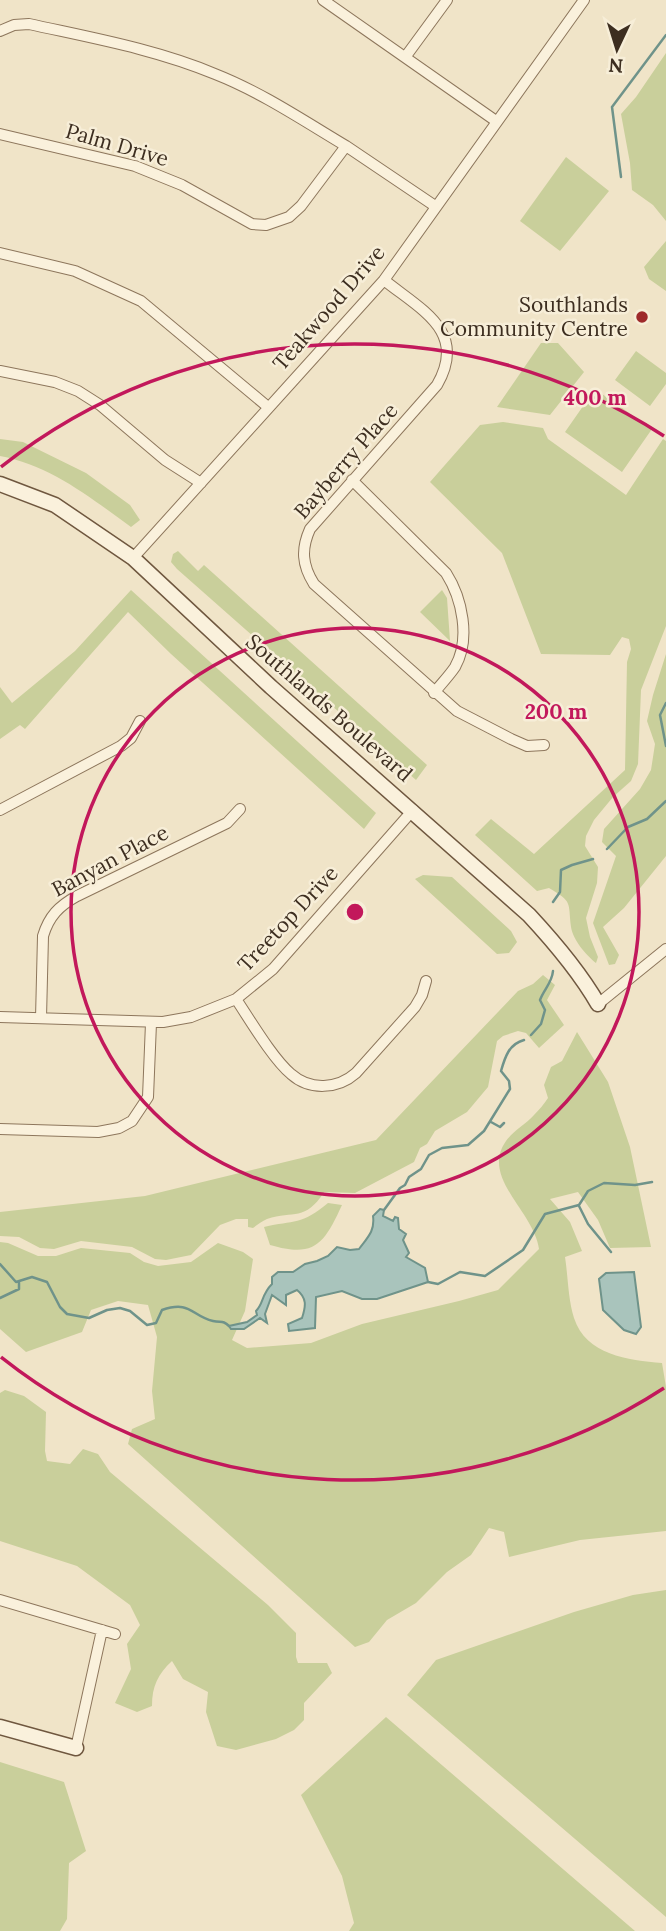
<svg xmlns="http://www.w3.org/2000/svg" width="666" height="1931" viewBox="0 0 666 1931" font-family="Lora,serif">
  <style>
    .green { fill: #c9cf9b }
    .water { fill: #a9c4bc; stroke: #6f938a; stroke-width: 2 }
    .lines { fill: none; stroke-linecap: round; stroke-linejoin: round }
    .stream { stroke: #6f938a; stroke-width: 2.5 }
    .street-casing { stroke: #8d765c; stroke-width: 12 }
    .secondary-casing { stroke: #6f573f; stroke-width: 17 }
    .street { stroke: #faf1dc; stroke-width: 10 }
    .secondary { stroke: #faf1dc; stroke-width: 14 }
    .ring { fill: none; stroke: #c2185b; stroke-width: 3.5 }
    .poi-dot { fill: #9e2a2b; stroke: #f7eed8; stroke-width: 2.5 }
    .labels { text-anchor: middle; stroke-width: 5; stroke-linejoin: round; paint-order: stroke }
    .street-label { font-size: 21px; fill: #3d2e20; stroke: #f7eed8 }
    .poi-label { font-size: 21px; fill: #3d2e20; stroke: #f7eed8; text-anchor: end }
    .centre { fill: #c2185b; stroke: #f7eed8; stroke-width: 3.5 }
    .ring-label { font-size: 21px; text-anchor: middle; font-weight: bold; fill: #c2185b; stroke: #f7eed8; stroke-width: 5; stroke-linejoin: round; paint-order: stroke }
  </style>
  <rect width="100%" height="100%" fill="#f0e4c8"/>
  <path class="green" d="M666,53V221L653,205L632,190L630,163L621,114L636,97Z
    M566,157L609,191L560,251L520,221Z
    M666,241V291L649,279L644,267Z
    M541,343H558L584,372L550,415L497,407Z
    M636,351L666,373V384L650,406L615,380Z
    M595,389L652,429L622,472L565,432Z
    M503,422L543,428L548,439L626,495L663,439L666,441V626L641,690L638,764L631,781L613,797L594,820L586,836L585,846L598,867L597,883L586,918L590,937L598,957L596,963C586,955 573,940 571,927C568,902 573,902 549,888L537,891L475,835L491,819L534,854L625,770L627,662L631,649L629,639L622,637L610,655L541,654L502,553L430,482L480,425Z
    M0,439L23,442L86,473L130,505L140,520L131,527C91,498 50,465 0,456Z
    M178,551L198,571L204,565L427,765L416,780L177,569L171,562L173,554Z
    M131,590L376,813L364,829L171,654L128,612L25,729L20,725L0,739V687L12,703L75,651Z
    M442,590L447,598L450,641L420,612Z
    M666,654V856L624,908L603,927L619,955L615,964L609,965L593,923L616,856L602,842L604,829L640,789L651,770L655,744L647,721L653,695Z
    M423,875L452,877L511,931L517,942L509,953L497,954L415,879Z
    M543,975L555,985L547,1000L564,1025L539,1048L526,1033L518,1031L503,1036L497,1041L488,1087L467,1112L435,1131L427,1144L420,1148L414,1162L355,1193L324,1192C305,1222 294,1210 267,1219C262,1221 257,1225 253,1228L248,1227V1219H236L220,1225L191,1255L166,1260L155,1259L132,1247L81,1241L54,1249L40,1248L19,1237L0,1236V1212L145,1196L376,1140L518,991L533,984Z
    M577,1032L608,1082L630,1147L651,1247L610,1248L598,1220L578,1192L550,1199L570,1222L582,1251L565,1257C568,1276 568,1299 574,1318C586,1355 628,1360 662,1363L666,1387V1531L580,1540L509,1557L504,1532L489,1528L471,1555L447,1572L416,1603L387,1620L369,1642L355,1647L128,1444L132,1429L155,1419L152,1391L157,1337L148,1305L118,1301L91,1310L82,1332L26,1352L0,1329V1242L8,1243L38,1256H56L81,1248L130,1253L144,1262L158,1266L191,1262L218,1243L243,1252L253,1259L245,1311L232,1340L247,1348L311,1343L362,1324L459,1301L498,1290L539,1249C534,1211 480,1178 506,1141C513,1131 526,1124 534,1115C539,1110 544,1104 548,1098L544,1085L551,1067L562,1061Z
    M328,1203L342,1205C324,1244 315,1258 270,1245L264,1227C294,1220 302,1225 328,1203Z
    M5,1390L24,1396L46,1412L45,1451L47,1461L70,1464L83,1449L98,1454L110,1472L268,1605L296,1633V1657L298,1663H327L332,1673L304,1703V1720L294,1730L276,1739L236,1750L217,1746L206,1712L208,1692L183,1679L172,1661C158,1674 152,1686 152,1706L137,1712L115,1703L131,1669L127,1644L140,1625L130,1605L77,1566L0,1541V1393Z
    M666,1590V1917L407,1695L436,1660L574,1612L633,1595Z
    M386,1717L635,1931H349L354,1923L342,1876L301,1795Z
    M0,1762L64,1782L86,1851L69,1863L67,1919L60,1931H0Z"/>
  <path class="water" d="M380,1209L384,1210L383,1216L393,1221L395,1217L398,1218L399,1229L406,1234L403,1240L409,1253L406,1257L425,1268L428,1282L377,1299H362L342,1291L316,1297L315,1328L289,1331L288,1324L302,1318C306,1306 307,1298 297,1290L286,1295V1305L272,1295L265,1314L267,1323L260,1318L244,1329H231L229,1326L247,1322L257,1315L256,1311C264,1303 261,1295 272,1284V1277L278,1272H293L305,1264L317,1261L328,1256L337,1247L350,1250L359,1249C368,1237 375,1231 373,1216Z
    M634,1272L641,1327L636,1334L624,1330L603,1310L599,1279L606,1273Z"/>
  <g class="lines">
    <path class="stream" d="M621,177L612,107L666,35
      M666,703L660,715L666,746
      M607,849L628,827L647,819L666,801
      M553,902L560,892L561,870L572,865L593,859
      M531,1035L541,1024L545,1010L540,1000C544,989 552,983 553,971
      M491,1122L500,1127L504,1123
      M579,1206L588,1224L611,1252
      M384,1210L400,1188L405,1185L409,1177L421,1169L429,1155L442,1148L468,1145L484,1131L510,1089L509,1081L501,1071C505,1057 509,1044 524,1040
      M0,1264L16,1282L32,1277L47,1282L60,1307L67,1314L89,1318L107,1310L120,1308L130,1311L147,1325L156,1323L162,1310C191,1300 191,1316 213,1321C221,1323 223,1320 229,1326
      M428,1282L438,1284L460,1272L485,1276L523,1250L545,1214L579,1205L588,1191L604,1183L635,1185L652,1182
      M0,1298L19,1289V1282"/>
    <g class="street-casing">
      <path id="street" d="M323,0L496,121
        M0,31L14,25L29,24C92,38 155,49 215,74C261,92 304,121 346,146
        M406,56L447,0
        M0,134L135,166L182,185L252,224L266,225L289,217L301,206L346,146L435,206
        M0,253L75,271L141,301L268,407
        M384,280C421,310 468,331 437,385L310,529C301,549 302,565 314,584L457,711L511,739L527,746L544,745
        M0,371L55,382L78,391L100,405L165,460L201,483
        M352,480L446,573C462,598 471,639 455,667C449,676 441,684 434,693
        M133,558L384,280L584,0
        M0,810L121,746L131,738L140,721
        M236,999C250,1020 273,1059 291,1074C310,1091 338,1089 356,1073L415,1007L422,995L426,981
        M598,1004L666,949
        M0,1017L163,1022L191,1017L236,999L273,969L413,810
        M41,1018L43,936C49,916 59,906 77,896L227,823L240,809
        M0,1129L98,1132L119,1128L132,1121L148,1097L151,1023
        M0,1600L115,1634
        M76,1748L102,1630"/>
    </g>
    <g class="secondary-casing">
      <path id="secondary" d="M0,484L55,505L133,558L271,687L529,915C555,943 579,971 598,1004
        M0,1727L76,1748"/>
    </g>
    <use href="#street" class="street"/>
    <use href="#secondary" class="secondary"/>
  </g>
  <g class="ring">
    <circle cx="355" cy="912" r="284"/>
    <path d="M664 1388A568 568 0 0 1 1 1357M1 467A568 568 0 0 1 664 436"/>
  </g>
  <circle class="poi-dot" cx="642" cy="317" r="7"/>
  <g class="labels">
    <g class="street-label">
      <text transform="translate(117 145) rotate(16)" y="7">Palm Drive</text>
      <text transform="translate(329 308) rotate(-49)" y="7">Teakwood Drive</text>
      <text transform="translate(346 461) rotate(-49)" y="7">Bayberry Place</text>
      <text transform="translate(329 708) rotate(41)" y="7">Southlands Boulevard</text>
      <text transform="translate(110 861) rotate(-28)" y="7">Banyan Place</text>
      <text transform="translate(288 919) rotate(-47)" y="7">Treetop Drive</text>
    </g>
    <g class="poi-label">
      <text x="628" y="312">Southlands<tspan x="628" dy="24">Community Centre</tspan></text>
    </g>
  </g>
  <circle cx="355" cy="912" r="10" class="centre"/>
  <g class="ring-label">
    <text x="595" y="405">400 m</text>
    <text x="556" y="719">200 m</text>
  </g>
  <g transform="translate(617 49) rotate(184)" stroke="#f7eed8" stroke-width="5" paint-order="stroke">
  <path d="M0-5L12 26L0 18L-12 26Z" fill="#3d2e20"/>
  <text y="-10" font-size="19" font-weight="bold" text-anchor="middle" fill="#3d2e20">N</text>
  </g>
</svg>
